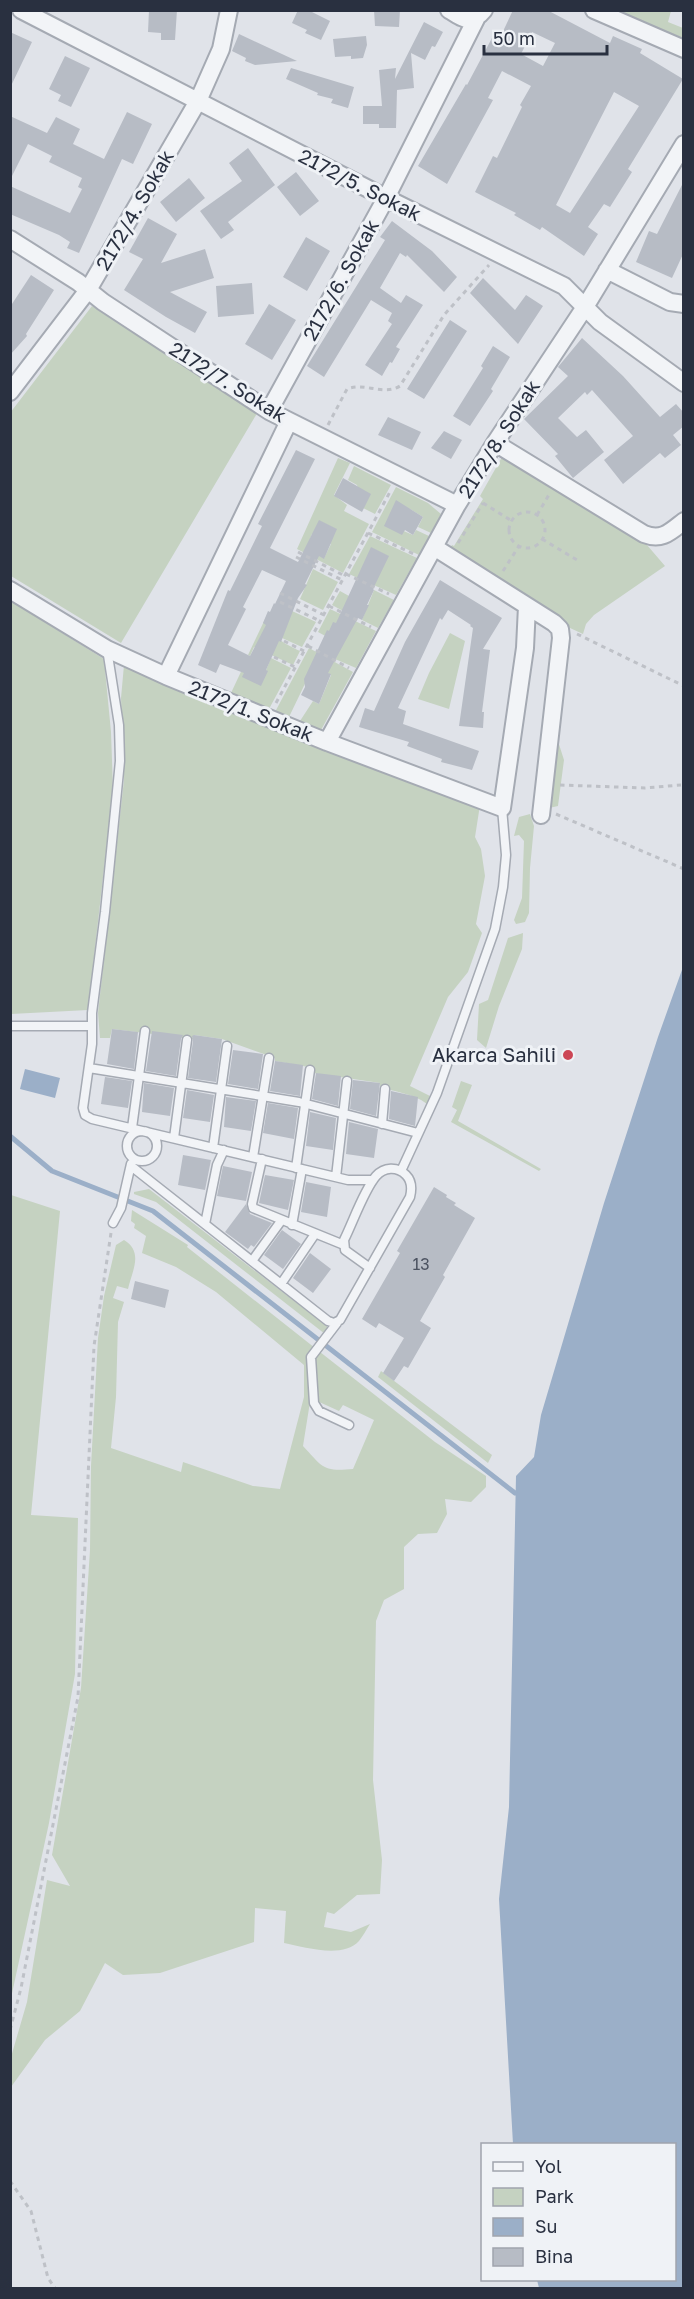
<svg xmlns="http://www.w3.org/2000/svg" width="694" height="2299" viewBox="0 0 694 2299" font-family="'Golos Text',sans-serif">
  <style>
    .green { fill: #c5d2c1; fill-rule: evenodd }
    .water { fill: #9bafc8 }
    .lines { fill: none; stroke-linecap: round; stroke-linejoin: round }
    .stream { stroke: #9bafc8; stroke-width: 5 }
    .building { fill: #b7bcc5; fill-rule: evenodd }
    .lane-casing { stroke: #a5aab3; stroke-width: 11 }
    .street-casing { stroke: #a5aab3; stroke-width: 20 }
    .path { stroke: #bec1c7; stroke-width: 3; stroke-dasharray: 4.5 4.5; stroke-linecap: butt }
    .lane { stroke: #f2f4f7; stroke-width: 8 }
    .street { stroke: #f2f4f7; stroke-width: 16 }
    .poi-dot { fill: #cc4655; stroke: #eff2f6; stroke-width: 2 }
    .labels { text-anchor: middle; stroke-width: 6; stroke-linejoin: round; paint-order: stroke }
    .number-label { font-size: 16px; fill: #4c5361 }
    .street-label { font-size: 20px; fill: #293040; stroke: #eff2f6 }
    .poi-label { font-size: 20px; fill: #293040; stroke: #eff2f6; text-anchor: end }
  </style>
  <rect width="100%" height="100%" fill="#e0e3e9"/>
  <path class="green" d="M616,11H671L668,22L683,28V38Z
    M92,306L259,410L121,643L11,576L10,413Z
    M502,457L641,538L665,566L594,615L586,624L583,634L570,628L450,548L452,545L454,546L483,499L480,496Z
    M338,458L350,463L334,495L347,505L344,511L369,524L343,573L297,549ZM312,534L331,544L324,558L306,549Z
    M354,466L391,485L375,514L363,508L357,485L348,480Z
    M396,487L428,503L441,514L431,533L418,527L423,517L410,509L399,529L413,535L416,530L429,536L419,555L372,532Z
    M370,536L417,558L396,595L349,574Z
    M313,569L338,582L323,610L300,599Z
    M374,590L394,600L378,628L362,620Z
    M340,591L349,596L343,611L332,605Z
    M11,601L104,659L111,732L113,789L88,1010L11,1014Z
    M330,609L376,631L356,668L335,659L342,645L318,632Z
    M292,611L316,622L302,647L282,638Z
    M266,617C267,635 285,644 300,651L293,665L254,647L250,656L248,655Z
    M450,633L465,641L449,709L418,699L429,673Z
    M309,648L353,672L321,730L300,721L313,701L319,704L331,675L314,665L289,717L275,712Z
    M271,658L291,668L269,709L231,693L246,661L267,671L266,670Z
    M124,665L480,805L475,837L481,849L485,876L476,924L482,933L468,972L448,997L410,1086L430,1096L427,1104C413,1093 395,1093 380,1086V1083L313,1073L314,1068L275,1061V1058L222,1039L194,1035L193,1039L112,1029L110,1038H100L98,1013L124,780L121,698Z
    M557,738L564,760L558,806L549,808Z
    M530,814L534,826L530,868L529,913L525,922L516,924L514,920L522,898L524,841L519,835L514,836L519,817Z
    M523,933L522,949L499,1006L486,1048L477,1040L479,1004L488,1000L508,938Z
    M461,1081L472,1085L458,1121L541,1169L539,1171L451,1122L457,1110L452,1107Z
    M149,1189L329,1328L325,1334L156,1202L134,1194V1192Z
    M11,1195L60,1211L31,1515L78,1518L75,1674L49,1823L11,1998Z
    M132,1210L188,1245L187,1247L315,1348L307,1355L310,1358V1402L303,1446C323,1467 322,1472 353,1469L374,1420L343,1405L339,1411L317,1401L313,1360L320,1352L435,1442L486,1476V1487L471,1502L445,1499L447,1514L437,1533L418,1534L404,1547V1589L384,1600L376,1621L373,1780L382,1860L380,1894L357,1895L334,1914L327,1912L324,1927L351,1932L370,1924C366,1930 363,1936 359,1941C343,1959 304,1947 284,1943L286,1911L255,1908L254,1942L160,1973L123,1975L105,1963L80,2011L45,2040L11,2087V2057L27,2002L47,1880L70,1886L52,1855L81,1688L90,1550L91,1466L98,1338L104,1296L116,1245L124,1240C144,1252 132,1271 128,1289L117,1286L113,1298L124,1302L118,1322L116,1397L111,1448L181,1472L183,1462L253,1486L280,1489L304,1397V1365L216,1292L176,1267L142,1253L146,1236L134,1228L135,1224L131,1221Z
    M381,1371L492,1455L488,1463L378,1377Z"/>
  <path class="water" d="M683,967V2288H539L537,2280H674V2144H513L499,1899L509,1807L516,1476L534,1457L541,1415L604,1203L658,1037Z
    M25,1069L60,1078L55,1098L20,1089Z"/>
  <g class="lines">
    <path class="stream" d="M10,1136L52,1171L153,1211L515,1493"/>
  </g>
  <path class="building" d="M149,10H177L175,40H161V33L148,32Z
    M298,10H308L330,21L321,40L305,33L307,30L292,23Z
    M374,10H400L399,27L375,26Z
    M513,10H547L610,43L613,36L642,49L640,53L683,79L628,169L632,172L610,207L604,204L588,227L598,234L584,256L542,227L540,230L514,215L516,213L475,192L493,156L497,158L522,107L520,105L531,86L502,71L488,98L493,100L447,184L418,166L466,84L467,85L492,38L498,42ZM532,32L555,43L543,66L521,54ZM614,92L639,106L570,213L556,205Z
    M424,22L443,32L435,47L432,46L425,60L411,53L414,88L397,90L396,128H379V124H363V106H382L379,70L396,68L395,79Z
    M10,32L32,42L10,88Z
    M239,34L297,61L255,65L245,61L246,58L232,51Z
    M366,36L367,45L363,58L351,59V56L335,57L333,39Z
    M65,56L90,68L71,107L58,101L61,95L49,89Z
    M291,68L354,87L348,108L331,103L333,99L317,95L318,93L286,79Z
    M127,112L152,124L133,164L122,159L79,253L67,248L70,242L59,235L10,214V186L70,213L82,189L78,187L82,178L49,162L52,156L28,144L10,180V116L47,133L56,117L80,129L73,144L104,159Z
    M248,148L275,185L228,222L234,230L221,239L200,211L242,181L229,163Z
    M296,172L319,201L300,216L277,187Z
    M189,178L205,198L176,222L160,202Z
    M684,181V252L672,278L636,262L649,231L657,234Z
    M148,218L177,234L161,263L205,249L214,278L170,292L207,312L195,333L166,317L124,290L143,259L129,252Z
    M392,221L432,251L457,277L444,292L407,255L406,257L400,253L380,288L401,303L406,295L423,305L396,347L400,349L392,363L390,362L382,376L365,365L392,324L388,321L392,313L371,300L324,377L307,366L385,240L380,237Z
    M306,237L330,251L307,291L283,277Z
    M31,275L54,290L26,334L27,336L10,355V307Z
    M483,278L515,310L526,295L543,306L518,344L470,293Z
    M252,283L254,314L218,317L216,286Z
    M269,304L296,320L272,360L245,344Z
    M450,320L467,331L424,399L407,389Z
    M582,338L623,376L660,417L676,404L684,413V426L673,435L681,445L665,458L660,453L623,484L604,460L633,436L592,390L587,395L585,392L558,418L577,437L586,430L604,452L573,478L555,456L558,454L524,419L568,376L558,367Z
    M493,346L510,357L491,389L493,391L470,426L453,416L483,368L481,366Z
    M388,417L421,432L412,450L378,435Z
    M444,431L462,440L451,459L431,448Z
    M296,450L315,459L270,548L298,562L319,520L337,529L324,559L319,556L305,584L307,585L298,598L281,642L279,641L266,670L268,671L261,686L242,677L244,673L220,664L216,673L198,665L228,590L230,591L262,526L258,524ZM262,570L286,581L275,604L274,603L270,612L268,611L263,623L266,625L250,656L228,645L246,609L243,607Z
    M343,478L371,494L362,512L334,496Z
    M396,500L423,517L413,535L405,530L402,535L384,526Z
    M371,547L389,556L373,589L374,590L367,605H369L362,620L358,618L328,673L331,674L319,704L301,695L305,687L304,679L327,630L329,631L333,622L336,623Z
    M440,580L502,618L483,649L490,650L482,712H484L483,728L459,726L473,628L470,626L471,625L448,610L442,620L440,618L398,708L406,711L403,724L479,751L472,770L441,762L442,759L407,746L409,742L359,727L365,708L374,711L405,642Z
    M112,1029L138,1032L134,1069L107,1064Z
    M152,1031L183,1035L181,1039L176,1076L146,1071Z
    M194,1035L222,1039L216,1082L188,1078L193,1041L192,1036Z
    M233,1050L263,1054L258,1089L228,1084Z
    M275,1061L303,1065L300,1096L270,1091Z
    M316,1073L341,1076L338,1106L312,1099Z
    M105,1077L132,1081L128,1108L101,1104Z
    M353,1080L380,1083L376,1116L350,1109Z
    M144,1083L174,1088L170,1116L142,1112Z
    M187,1090L214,1095L210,1122L183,1118Z
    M391,1091L418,1097L415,1126L389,1119Z
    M226,1097L256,1101L251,1131L224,1127Z
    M268,1103L298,1108L294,1139L263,1133Z
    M310,1112L336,1118L333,1150L306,1146Z
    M349,1122L378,1129L374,1158L346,1154Z
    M183,1155L211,1160L205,1190L178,1185Z
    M223,1166L252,1172L246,1201L217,1196Z
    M265,1175L294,1180L288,1210L259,1203Z
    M306,1182L331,1187L327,1217L301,1212Z
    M434,1187L447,1195L446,1197L456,1203L454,1205L475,1218L443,1275L445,1277L420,1321L431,1328L408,1368L404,1366L394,1381L383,1373L404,1338L379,1323L376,1328L362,1319L400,1253L397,1251Z
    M246,1204L250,1214L272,1223L254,1247L251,1245L248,1249L225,1232Z
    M282,1230L301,1244L283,1269L264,1255Z
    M310,1253L331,1269L313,1293L293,1278Z
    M135,1281L169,1290L165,1308L131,1299Z"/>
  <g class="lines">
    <g class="lane-casing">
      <path id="lane" d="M107,649L119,725L120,761L105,912L92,1013V1044L83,1108L85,1115L92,1119L348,1180H373
        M10,1026H92
        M89,1068L299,1102L418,1133
        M382,1124L385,1089
        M132,1128L145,1031
        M127 1146a15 15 0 1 1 30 0a15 15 0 1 1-30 0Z
        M174,1138L187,1040
        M213,1148L227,1046
        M253,1157L269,1058
        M262,1159L252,1204L253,1208L344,1245
        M131,1166L328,1321L334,1323L340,1320L410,1197C412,1189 412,1181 406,1175C397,1166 384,1167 376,1176C364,1190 353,1222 344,1240L345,1250L370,1268
        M296,1168L310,1070
        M401,1171L437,1093L495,929L503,887L506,855L502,808
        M336,1177L347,1081
        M113,1223L121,1208L131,1164
        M205,1224L217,1165L224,1150
        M292,1225L302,1169
        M252,1261L281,1221
        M281,1284L315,1234
        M337,1323L311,1357L314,1403L319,1411L349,1425"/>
    </g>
    <g class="street-casing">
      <path id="street" d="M21,10L386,198L564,286L600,322L684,383
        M449,10C465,19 471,26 484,10
        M594,10L684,49
        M10,239L78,282L103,302L269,411L457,505
        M607,270L670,302L684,304
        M10,392L88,290L198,101L221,49L229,10
        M269,411L386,198L476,19
        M495,443L644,534C662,541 670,532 684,521
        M434,547L554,623L560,629L561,638L541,815
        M10,590L107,649L166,676L327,742L502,808L525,648L527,606
        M166,676L289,421
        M327,742L457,505L495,443L585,307L684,144"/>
    </g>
    <path class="path" d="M328,425L347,389C364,382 384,396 400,386L444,315L489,265
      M483,503L512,521
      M509 530a18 18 0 1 1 36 0a18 18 0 1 1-36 0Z
      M537,515L550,493
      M368,533L414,554
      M542,539L577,560
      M458,543L483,503
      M298,552L345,576
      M296,557L342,580
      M503,571L519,546
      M346,574L389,594
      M280,593L324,615
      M280,602L320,621
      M329,606L371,627
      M577,634L684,686
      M284,641L304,651
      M308,646L349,668
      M274,657L295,667
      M276,703L391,490
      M560,785L645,788L681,785
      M556,814L684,869
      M10,2030L21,1988L78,1697L94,1346L111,1233
      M10,2181L31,2211L48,2278L55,2288"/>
    <use href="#lane" class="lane"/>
    <use href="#street" class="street"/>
  </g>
  <circle class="poi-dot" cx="568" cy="1055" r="6"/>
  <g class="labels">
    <g class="number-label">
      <text x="421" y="1270">13</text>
    </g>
    <g class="street-label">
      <text transform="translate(360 185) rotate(27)" y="7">2172/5. Sokak</text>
      <text transform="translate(135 210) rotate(-60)" y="7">2172/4. Sokak</text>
      <text transform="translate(341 280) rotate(-61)" y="7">2172/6. Sokak</text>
      <text transform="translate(228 382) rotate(32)" y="7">2172/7. Sokak</text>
      <text transform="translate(499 439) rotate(-58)" y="7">2172/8. Sokak</text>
      <text transform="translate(251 711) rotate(22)" y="7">2172/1. Sokak</text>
    </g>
    <g class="poi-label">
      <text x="556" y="1062">Akarca Sahili</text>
    </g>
  </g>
  <rect width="694" height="2299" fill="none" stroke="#293040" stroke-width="24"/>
  <rect x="481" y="2143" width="195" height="138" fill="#eff2f6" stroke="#a0a4ad" stroke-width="1.5"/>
  <rect x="493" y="2162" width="30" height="9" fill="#f2f4f7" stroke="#a0a4ad" stroke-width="1.5"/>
  <text x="535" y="2173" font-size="18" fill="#293040">Yol</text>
  <rect x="493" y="2188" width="30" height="18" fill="#c5d2c1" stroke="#a0a4ad" stroke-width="1.5"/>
  <text x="535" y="2203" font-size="18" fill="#293040">Park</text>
  <rect x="493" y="2218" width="30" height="18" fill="#9bafc8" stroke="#a0a4ad" stroke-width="1.5"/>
  <text x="535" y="2233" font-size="18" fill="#293040">Su</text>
  <rect x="493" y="2248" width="30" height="18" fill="#b7bcc5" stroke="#a0a4ad" stroke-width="1.5"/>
  <text x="535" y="2263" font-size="18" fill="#293040">Bina</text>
  <path d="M484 45v9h123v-9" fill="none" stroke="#293040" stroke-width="3"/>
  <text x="493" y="45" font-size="18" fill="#293040" stroke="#eff2f6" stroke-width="4.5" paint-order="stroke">50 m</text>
</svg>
